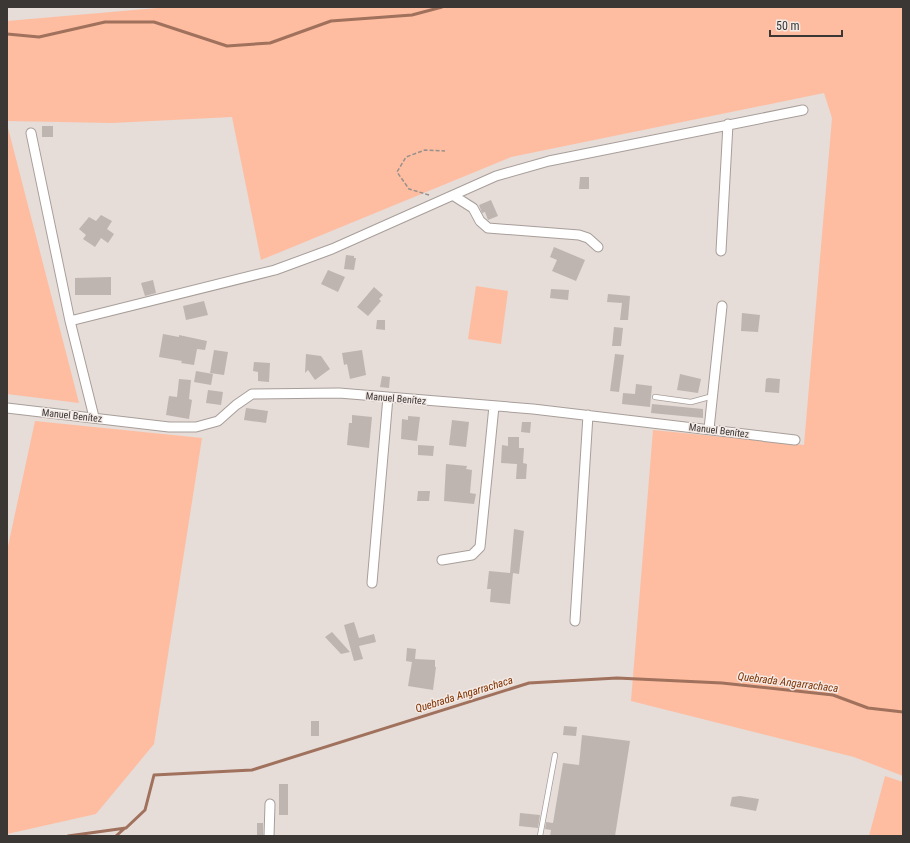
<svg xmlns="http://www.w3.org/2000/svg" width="910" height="843" viewBox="0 0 910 843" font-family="'Roboto Condensed',sans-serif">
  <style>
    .green { fill: #febda0 }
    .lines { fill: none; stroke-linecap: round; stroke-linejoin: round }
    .stream { stroke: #a0715c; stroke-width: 3 }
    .building { fill: #beb5b1 }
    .service-casing { stroke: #a79e9a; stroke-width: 6 }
    .minor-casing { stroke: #a79e9a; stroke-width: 11 }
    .path { stroke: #97908d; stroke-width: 1.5; stroke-dasharray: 4 2; stroke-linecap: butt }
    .service { stroke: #fff; stroke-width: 4.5 }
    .minor { stroke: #fff; stroke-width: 9 }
    .labels { text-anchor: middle; stroke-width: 3; stroke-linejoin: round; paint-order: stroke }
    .street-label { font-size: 10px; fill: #3a3735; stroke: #f3e9e5 }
    .water-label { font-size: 11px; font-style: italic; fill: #803201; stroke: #f3e9e5 }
  </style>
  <rect width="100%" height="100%" fill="#e6dcd8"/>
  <path class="green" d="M169,7H903V776L854,757L631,701L653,430L804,445L832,118L824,93L511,157L261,260L232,117L112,123L7,121V21Z
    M7,124L79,403L7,394Z
    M476,286L508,291L501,344L468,339Z
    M35,421L202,438L154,744L96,814L7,834V551Z
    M885,776L903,782V836H869Z"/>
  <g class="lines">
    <path class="stream" d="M7,34L39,37L105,22H154L227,46L270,43L331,21L412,15L442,7
      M68,836L126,828L145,810L154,775L252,770L529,683L617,678L722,683L833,695L868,708L903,712
      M116,836L125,828"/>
  </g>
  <path class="building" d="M42,126H53V137H42Z
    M580,177H589V189H579Z
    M491,200L498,216L488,220L485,212L482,213L479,205Z
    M101,215L112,221L107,229L114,234L108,243L101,238L95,247L83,239L86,235L79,229L89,217L96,221Z
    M554,247L585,260L576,281L552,271L557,260L550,257Z
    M346,255L354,256V258H356L354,270L344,269Z
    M328,270L345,277L338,292L321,284Z
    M111,277V295H75V278Z
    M153,280L156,293L145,296L141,283Z
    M374,287L383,295L379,299L381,301L368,316L357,307Z
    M551,289L569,290L568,300L550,298Z
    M608,294L630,296L628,320H620L622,303L607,302Z
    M204,301L208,315L186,320L183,306Z
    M742,313L760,315L758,332L741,331Z
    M377,320H385V330L376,329Z
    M614,327L623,328L621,346H612Z
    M163,334L179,337V335L207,341L205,350L197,349L194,365L181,363L182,361L159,357Z
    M214,350L228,352L224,375L210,373Z
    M362,350L366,375L350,379L347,364L344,365L342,353Z
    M306,354L321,356L330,369L315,380L308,370L305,373Z
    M615,354L624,355L619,392L610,391Z
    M254,362L270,363L269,382L258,381V372L253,371Z
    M196,371L213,374L211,385L194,382Z
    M680,374L701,379L698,393L677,390Z
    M382,376L390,377L389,388L380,387Z
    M768,378L780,379L779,393L765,392L766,379Z
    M179,379L191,380L189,399L192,400L189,419L166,415L169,396L177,397Z
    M636,384L652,386L650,407L622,404L623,393L635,394Z
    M208,390L223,392L221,405L206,403Z
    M652,404L703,409V418L651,413Z
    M246,408L268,411L266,423L244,420Z
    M352,415L372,417L369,448L347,445L349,423H352Z
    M408,416L420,417L417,441L401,439L402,419L408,420Z
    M452,420L469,422L466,447L449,445Z
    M522,422H531L530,433L521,432Z
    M508,437H519V448H524L523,463L527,464L526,479H516L517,464L501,463L502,445L508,446Z
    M418,445L434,446L433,456L418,455Z
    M446,464L467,466L466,469L472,470L470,493L476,494L474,504L444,501Z
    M418,491H430L429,501H417Z
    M514,529L524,531L519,574L513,573L510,604L490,602L491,589H487L489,571L510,573Z
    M354,622L359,638L374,634L376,642L359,646L363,659L354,661L344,625Z
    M332,632L350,652L341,654L325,637Z
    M407,648L416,649L415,659L435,660V667H436L433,690L408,686L412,662L406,661Z
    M311,721H319V736H311Z
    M564,726L577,727L576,736L563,735Z
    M582,735L630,741L615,836H550L551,830L545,829L546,822L553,823L563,763L579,765Z
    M279,784H288V815H279Z
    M740,796L759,799L756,811L730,806L732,797Z
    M520,813L540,815L538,828L519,826Z
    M257,823H263V836H257Z"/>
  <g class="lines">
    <g class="service-casing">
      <path id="service" d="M655,397L691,402L713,396
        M540,836L555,755"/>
    </g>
    <g class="minor-casing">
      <path id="minor" d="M31,133L70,321L94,417
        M454,196L473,208L480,221L488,228L579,235L588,238L598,247
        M721,251L728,124
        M70,321L275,270L332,249L496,176L549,161L803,110
        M7,408L169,427H196L218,421L236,405L252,394L339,393L533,409L795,440
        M709,429L722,306
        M442,560L472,555L480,547L494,406
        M372,583L388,397
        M575,621L588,415
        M269,836L270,804"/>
    </g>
    <path class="path" d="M429,195L409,189L397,172L406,157L425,150L445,151"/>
    <use href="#service" class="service"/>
    <use href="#minor" class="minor"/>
  </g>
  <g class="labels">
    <g class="street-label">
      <text transform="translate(396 398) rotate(5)" y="4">Manuel Benítez</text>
      <text transform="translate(72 415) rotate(6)" y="4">Manuel Benítez</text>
      <text transform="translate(719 430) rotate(7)" y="4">Manuel Benítez</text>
    </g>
    <g class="water-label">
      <text transform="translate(788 682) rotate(7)" y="4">Quebrada Angarrachaca</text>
      <text transform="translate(464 694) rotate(-17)" y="4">Quebrada Angarrachaca</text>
    </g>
  </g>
  <rect width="910" height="843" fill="none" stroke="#3a3735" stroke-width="16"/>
  <path d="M770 30v6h72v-6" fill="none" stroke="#3a3735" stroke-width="2"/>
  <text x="776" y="30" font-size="12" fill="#3a3735" stroke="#f3e9e5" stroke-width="3" paint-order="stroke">50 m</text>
</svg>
